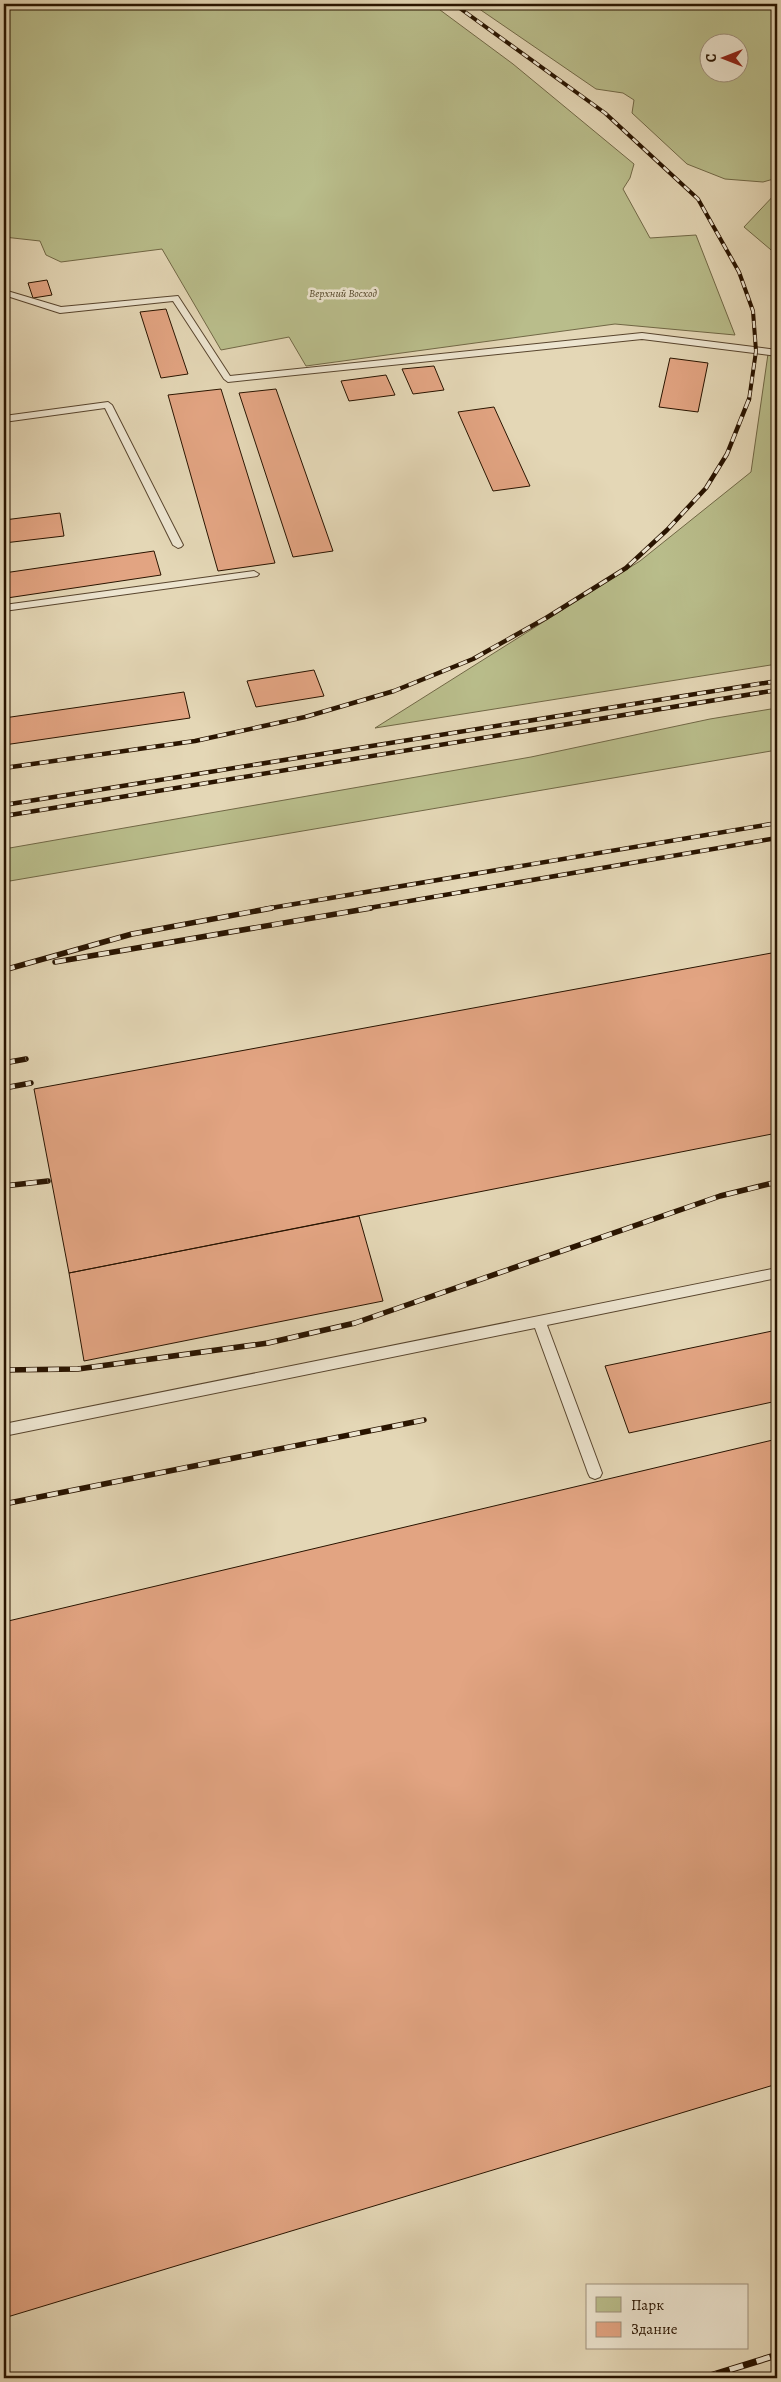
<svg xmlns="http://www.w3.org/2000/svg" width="781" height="2382" viewBox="0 0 781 2382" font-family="Alegreya,serif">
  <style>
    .green { fill: #b9bd8b; stroke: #716846; fill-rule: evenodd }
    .building { fill: #e2a482; stroke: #291400 }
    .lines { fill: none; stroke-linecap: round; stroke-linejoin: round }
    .lane-casing { stroke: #58452e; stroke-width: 2 }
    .lane { fill: #ede5d0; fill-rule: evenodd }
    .rail-far3-casing { stroke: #291400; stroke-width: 4 }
    .rail-far2-casing { stroke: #291400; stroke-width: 4.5 }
    .rail-far1-casing { stroke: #291400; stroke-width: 5.5 }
    .rail-casing { stroke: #291400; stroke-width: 7 }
    .rail-far3 { stroke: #ede5d0; stroke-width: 2.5; stroke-dasharray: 7; stroke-linecap: butt }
    .rail-far2 { stroke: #ede5d0; stroke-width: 3; stroke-dasharray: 9; stroke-linecap: butt }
    .rail-far1 { stroke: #ede5d0; stroke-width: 4; stroke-dasharray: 11; stroke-linecap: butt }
    .rail { stroke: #ede5d0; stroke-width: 5; stroke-dasharray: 14; stroke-linecap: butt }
    .labels { text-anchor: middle; stroke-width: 5; stroke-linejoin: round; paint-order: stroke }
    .far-park-label { font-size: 11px; font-style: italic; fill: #54472a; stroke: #ede5d0 }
  </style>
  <rect width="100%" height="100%" fill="#e4d7b6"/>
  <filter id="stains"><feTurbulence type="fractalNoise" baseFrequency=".004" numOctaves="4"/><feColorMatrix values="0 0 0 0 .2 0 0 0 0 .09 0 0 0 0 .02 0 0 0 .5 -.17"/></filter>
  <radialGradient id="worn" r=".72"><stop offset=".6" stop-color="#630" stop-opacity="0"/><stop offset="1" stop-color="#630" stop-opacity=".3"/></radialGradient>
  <path class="green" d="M4,4H432L513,64L634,164L630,178L623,189L650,238L696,235L735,335L615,324L306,366L289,337L221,350L162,249L61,262L46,255L40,241L4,237Z
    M472,4H777V178L763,182L725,179L687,164L632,113L634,100L623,93L596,89ZM708,42H738V72H708Z
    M777,192V255L744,227Z
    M768,354L777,355V664L375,728L640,561L751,472Z
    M777,708V750L4,882V849L531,757L710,719Z"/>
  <path class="building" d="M47,280L52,295L33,298L28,283Z
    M166,309L188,374L161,378L140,312Z
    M670,358L708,363L698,412L659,407Z
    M434,366L444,390L413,394L402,369Z
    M386,375L395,395L349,401L341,381Z
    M4,389L8,412H4Z
    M221,389L275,563L218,571L168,395Z
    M276,389L333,551L293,557L239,393Z
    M494,407L530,486L493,491L458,412Z
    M60,513L64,536L4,543V520Z
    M154,551L161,575L7,598L4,573Z
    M314,670L324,696L256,707L247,681Z
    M184,692L190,718L4,745V718Z
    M777,952V1133L69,1273L34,1089Z
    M359,1216L383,1301L84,1361L69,1273Z
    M777,1330V1401L629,1433L605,1366Z
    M777,1439V2084L4,2318V1622Z"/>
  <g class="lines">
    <g class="lane-casing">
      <path id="lane" d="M4,290L61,307L178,296L230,376L642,333L777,350V356L642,339L228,382L224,379L173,301L60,313L4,295Z
        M108,402L112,405L183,545L181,547L178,548L173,545L105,408L4,422V416Z
        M254,571L259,574L257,576L4,611V605Z
        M777,1268V1278L547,1325L602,1473L600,1477L595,1479L590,1477L588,1473L535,1328L4,1436V1424Z"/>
    </g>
    <use href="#lane" class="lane"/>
    <g class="rail-far3-casing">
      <path id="rail-far3" d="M454,4L605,113L698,199L739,272L753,311L756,351L749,400"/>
    </g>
    <g class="rail-far2-casing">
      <path id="rail-far2" d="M4,768L195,741L305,717L394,691L473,659L546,618L626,568L667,530L706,488L727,454L749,399
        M4,805L777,681
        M4,816L777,690
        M265,909L777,823
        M363,909L777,838"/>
    </g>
    <g class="rail-far1-casing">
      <path id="rail-far1" d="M55,962L371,908
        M4,970L132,934L272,908
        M4,1063L26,1059
        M4,1088L31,1083
        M4,1186L48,1181
        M4,1370L78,1369L268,1343L355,1323L720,1196L777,1182
        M4,1504L424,1420"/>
    </g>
    <g class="rail-casing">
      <path id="rail" d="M703,2378L777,2355"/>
    </g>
    <use href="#rail-far3" class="rail-far3"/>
    <use href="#rail-far2" class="rail-far2"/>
    <use href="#rail-far1" class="rail-far1"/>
    <use href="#rail" class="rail"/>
  </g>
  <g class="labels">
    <g class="far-park-label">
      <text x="343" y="297">Верхний Восход</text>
    </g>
  </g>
  <rect width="781" height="2382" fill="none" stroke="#e4d7b6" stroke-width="20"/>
  <rect x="5" y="5" width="771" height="2372" fill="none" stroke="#291400" stroke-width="2.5"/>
  <rect x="10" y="10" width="761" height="2362" fill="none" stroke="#291400"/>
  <rect x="586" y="2284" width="162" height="65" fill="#ede5d0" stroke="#9f917d"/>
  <rect x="596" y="2297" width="25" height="15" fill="#b9bd8b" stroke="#9f917d"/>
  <text x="631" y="2310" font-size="15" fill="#291400">Парк</text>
  <rect x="596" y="2322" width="25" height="15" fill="#e2a482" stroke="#9f917d"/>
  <text x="631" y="2334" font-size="15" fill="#291400">Здание</text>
  <g transform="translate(724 58) rotate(270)"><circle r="24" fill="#ede5d0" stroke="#9f917d"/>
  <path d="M0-4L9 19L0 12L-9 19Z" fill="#8f2418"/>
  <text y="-8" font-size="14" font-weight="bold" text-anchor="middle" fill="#291400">С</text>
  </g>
  <rect width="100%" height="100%" filter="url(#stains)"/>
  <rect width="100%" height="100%" fill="url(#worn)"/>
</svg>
